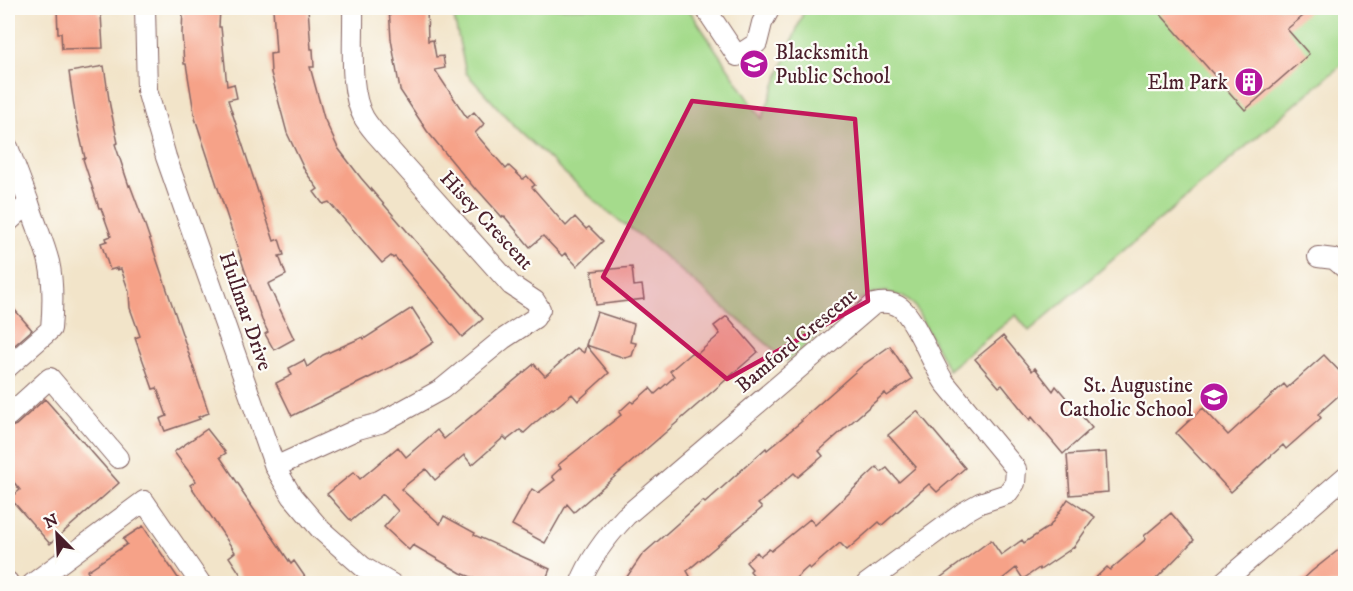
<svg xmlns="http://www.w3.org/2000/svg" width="1353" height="591" viewBox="0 0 1353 591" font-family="'IM FELL DW Pica',serif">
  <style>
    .green { fill: #a5db8c; stroke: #787d5c; stroke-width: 1.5 }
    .building { fill: #f6a288 }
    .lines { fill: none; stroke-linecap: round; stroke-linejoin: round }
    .minor-casing { stroke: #856462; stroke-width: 22 }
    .minor { stroke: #fff; stroke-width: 20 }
    .marked { fill: #c2185b; fill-opacity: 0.2; stroke: #c2185b; stroke-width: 4.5; stroke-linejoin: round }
    .labels { text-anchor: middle; stroke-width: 4.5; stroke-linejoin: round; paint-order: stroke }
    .poi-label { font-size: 21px; fill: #4a1f2b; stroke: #fdfcf7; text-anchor: end }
    .street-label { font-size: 21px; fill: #4a1f2b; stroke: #fdfcf7 }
  </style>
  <rect width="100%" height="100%" fill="#fdfcf7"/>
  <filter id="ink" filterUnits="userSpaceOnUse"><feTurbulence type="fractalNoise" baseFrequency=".0167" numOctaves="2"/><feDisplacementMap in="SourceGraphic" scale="12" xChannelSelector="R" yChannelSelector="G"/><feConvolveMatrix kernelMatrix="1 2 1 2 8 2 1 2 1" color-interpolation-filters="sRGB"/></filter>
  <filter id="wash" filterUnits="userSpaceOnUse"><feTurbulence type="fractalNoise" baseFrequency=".008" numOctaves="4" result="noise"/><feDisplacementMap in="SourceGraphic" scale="24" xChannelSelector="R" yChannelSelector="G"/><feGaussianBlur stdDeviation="1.35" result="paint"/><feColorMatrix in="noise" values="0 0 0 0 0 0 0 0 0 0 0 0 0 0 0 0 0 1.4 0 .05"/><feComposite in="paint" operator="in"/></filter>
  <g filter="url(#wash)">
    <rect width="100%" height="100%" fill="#f2e4c9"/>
    <path class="green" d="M452,8H688L762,119L805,8H1345V62L1029,331L1016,315L948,370L914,305L903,297L887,292L873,293L859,300L787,361L639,235L606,211L519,131L466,73Z"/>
    <g id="blocks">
      <path class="building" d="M57,8H99L98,14H101L103,48L62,49L61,33H58Z
        M183,8H220L219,27H221L227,86L234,84L237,98L228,100L274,241L279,239L284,255L279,256L286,275L268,284L294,339L274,350L265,334L268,332L262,320L246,274L195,118L186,64H184L182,33Z
        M273,8H308L311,49H313L314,67H310L324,118L338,148L361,178L483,319L462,337L395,257L393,258L391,256L382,263L329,202L323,204L314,192L318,189L305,171L287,133L271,73L270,54L276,53Z
        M389,8H427L428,41L433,40L436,57L443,56L445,68L435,70L467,118L474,112L484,124L475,133L506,169L509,166L523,179L527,176L535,185L532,187L566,226L575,217L586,229L589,227L603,241L577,266L565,253L562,256L543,236L530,247L504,216L502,217L476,188L475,189L427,131L400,90L391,39Z
        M1155,8H1313L1287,29L1309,54L1245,110Z
        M104,66L110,106L118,143L115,144L129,186L130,185L145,225L209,413L198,417L200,419L165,431L160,419L167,416L157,388L153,389L135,338L140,336L130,308L129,292L121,269L117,270V268L110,270L101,243L107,241L106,238L111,236L101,208H99L83,159L85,158L76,119L69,72Z
        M632,267L634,286L642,285L644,299L596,305L592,271Z
        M8,302L32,330L8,351Z
        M412,308L434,342L409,358L292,416L276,383L292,375L289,368L304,360L307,367L323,355L363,337L364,339Z
        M597,312L634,324L630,342L636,343L632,356L625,358L586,345Z
        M727,316L758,352L574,512L567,504L545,543L512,525L532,489L538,493L555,480L552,476L561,468L558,465L621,415L619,412L631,401L633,403L650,388L655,394L673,378L674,376L670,371L692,352L695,356L720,334L714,326Z
        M1003,336L1032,371L1035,368L1053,391L1056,386L1092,428L1063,454L1032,417L1030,420L1002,385L999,387L975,359Z
        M586,345L609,373L578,401L572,394L553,410L552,409L536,422L524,433L520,430L507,440L504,437L472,465L464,455L435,480L426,469L401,489L440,524L444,516L475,533L474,535L550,569L544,584H489L461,573L413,545L409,550L384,527L398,511L383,494L351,521L327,494L354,472L360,479L398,447L406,457L437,430L444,439L534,364L545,376L577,348L584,353Z
        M890,346L912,379L887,396L885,393L819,451L823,456L798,477L794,473L758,504L762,508L687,571L690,576L681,584H622L642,555L703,501L705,503L766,448L767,450L802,421L801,420L863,365Z
        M1324,355L1346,378V389L1318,414L1321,418L1286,449L1283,445L1231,492L1176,433L1203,408L1228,435L1284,384L1287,388Z
        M45,399L119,483L50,544L10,498L20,490L8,475V428L16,425Z
        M917,411L965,468L937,492L929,484L882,525L879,522L847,550L840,543L810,569L808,567L789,584H761L750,571L752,569L746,562L757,552L760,556L769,549L771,551L810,519L815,525L877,467L881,472L887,468L899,482L916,467L888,435Z
        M207,429L226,453L220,457L243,491L242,492L291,564L294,561L310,584H247L229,557L235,552L190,485L196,481L174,452Z
        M1106,452L1108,492L1070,495L1067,455Z
        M1068,499L1095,517L1074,547L1040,570L1039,568L1023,579L1016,568L996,584H932L991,540L1001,555L1022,540L1024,543L1050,526Z
        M1171,513L1194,540L1151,584H1089L1107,567L1110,570L1146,539L1144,536Z
        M143,526L182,584H95L87,571L127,544L123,539Z
        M1346,544V584H1298L1312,571Z"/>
    </g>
  </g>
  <g filter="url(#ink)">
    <use href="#blocks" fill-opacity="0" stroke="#856462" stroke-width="1.5"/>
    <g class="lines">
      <g class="minor-casing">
        <path id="minor" d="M145,8L147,90L166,157L275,467L292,496L321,530L363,567L392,584
          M705,8L737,56L757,43L762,23L770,8
          M8,147L29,203L8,222
          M1318,257L1334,259L1346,269
          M8,367L51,329C53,306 54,284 49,262C44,242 35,223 29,203
          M8,416L50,378L118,458
          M275,467L358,429L380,423L442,389L503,339L535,318L540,309L535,301L511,285L375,133C371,128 367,123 364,118C348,90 354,39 353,8
          M8,582V584
          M32,584L144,501L201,584
          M580,584C590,558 608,535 626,516L874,304C883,302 893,302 901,308C916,320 932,364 945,383L1016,469L1015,483L1007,494L980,503L964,512L866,584
          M1221,584L1346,476"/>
      </g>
      <use href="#minor" class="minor"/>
    </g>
  </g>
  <path class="marked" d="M692,101L855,119L868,301L727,379L603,277Z"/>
  <defs>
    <g id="school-disc" transform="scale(1.5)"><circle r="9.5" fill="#b5179e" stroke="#fdfcf7"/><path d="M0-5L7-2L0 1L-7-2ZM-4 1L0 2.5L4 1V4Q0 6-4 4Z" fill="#fff"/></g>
    <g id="building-disc" transform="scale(1.5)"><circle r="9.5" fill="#b5179e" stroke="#fdfcf7"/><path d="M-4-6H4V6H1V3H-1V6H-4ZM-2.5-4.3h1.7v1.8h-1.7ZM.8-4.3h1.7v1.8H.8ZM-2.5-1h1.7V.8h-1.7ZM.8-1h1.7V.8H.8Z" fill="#fff"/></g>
  </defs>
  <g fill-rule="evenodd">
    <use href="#school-disc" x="754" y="64"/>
    <use href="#building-disc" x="1249" y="82"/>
    <use href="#school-disc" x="1214" y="397"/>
  </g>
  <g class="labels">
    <g class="poi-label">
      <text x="775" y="59" text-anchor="start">Blacksmith<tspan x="775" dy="24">Public School</tspan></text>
      <text x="1228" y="89">Elm Park</text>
      <text x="1193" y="392">St. Augustine<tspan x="1193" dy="24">Catholic School</tspan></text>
    </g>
    <g class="street-label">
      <text transform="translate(487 220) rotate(47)" y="7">Hisey Crescent</text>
      <text transform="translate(246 311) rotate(71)" y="7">Hullmar Drive</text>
      <text transform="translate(796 340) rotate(-40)" y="7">Bamford Crescent</text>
    </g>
  </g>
  <rect width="1353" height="591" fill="none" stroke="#fdfcf7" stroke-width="30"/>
  <g transform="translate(57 534) rotate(336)" stroke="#fdfcf7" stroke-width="4.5" paint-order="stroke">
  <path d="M0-4.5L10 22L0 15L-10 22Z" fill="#4a1f2b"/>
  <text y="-9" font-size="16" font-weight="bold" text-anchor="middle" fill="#4a1f2b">N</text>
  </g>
</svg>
